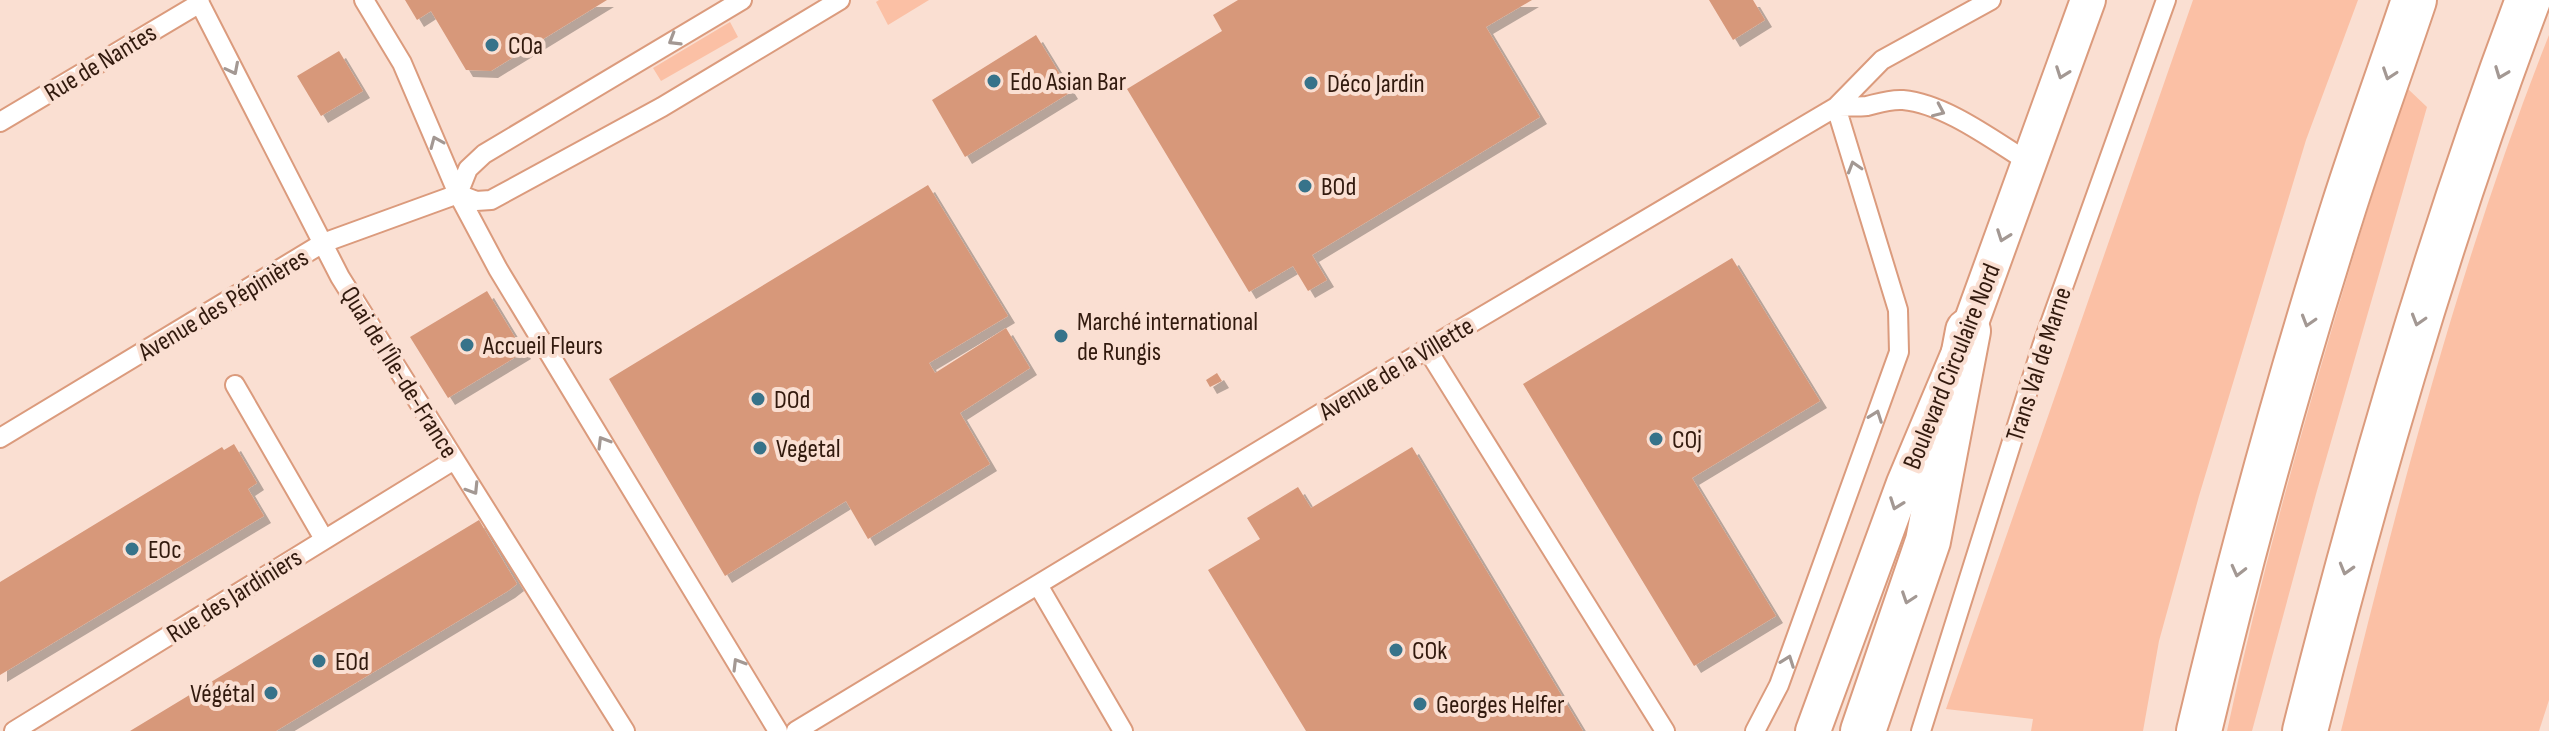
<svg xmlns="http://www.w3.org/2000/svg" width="2549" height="731" viewBox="0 0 2549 731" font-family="'Sofia Sans Condensed',sans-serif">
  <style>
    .green { fill: #fbc0a5 }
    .building { fill: #d7987a; filter: url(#shadow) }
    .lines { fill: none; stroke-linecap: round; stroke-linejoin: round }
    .service-casing { stroke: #db9b7d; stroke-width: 22 }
    .minor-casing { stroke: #db9b7d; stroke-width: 38 }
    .motorway-casing { stroke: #db9b7d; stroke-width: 48 }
    .service { stroke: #fff; stroke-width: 18 }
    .minor { stroke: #fff; stroke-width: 34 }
    .motorway { stroke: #fff; stroke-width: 44 }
    .oneway { stroke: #a39893 }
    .poi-dot { fill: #37738a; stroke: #fadfd2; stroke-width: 3 }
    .labels { text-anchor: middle; stroke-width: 8; stroke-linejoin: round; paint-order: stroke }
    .poi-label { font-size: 26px; fill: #321a0e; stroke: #fadfd2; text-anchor: start }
    .street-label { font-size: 26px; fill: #321a0e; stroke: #fadfd2 }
  </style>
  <defs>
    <filter id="shadow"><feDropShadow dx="7" dy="7" stdDeviation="0" flood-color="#0004"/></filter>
  </defs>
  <rect width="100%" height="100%" fill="#fadfd2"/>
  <path class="green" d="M879,0H929L888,25L876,2Z
    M2193,0H2358L2306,140L2199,496L2159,641L2143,731H2031L2033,719L1946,709Z
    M730,22L738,37L661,81L653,68Z
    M2549,35V700L2539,731H2341C2399,496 2460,260 2549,35Z
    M2408,89L2427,107L2316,494L2252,731H2227C2256,596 2292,464 2331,332C2355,250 2379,169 2408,89Z"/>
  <path class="building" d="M405,0H607L491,71L466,70L431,11L417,20Z
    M1238,0H1532L1486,27L1540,117L1312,255L1327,280L1308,291L1293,266L1249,292L1127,89L1222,31L1213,15Z
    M1709,0H1753L1765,20L1733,40Z
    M1036,35L1071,92L965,157L932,100Z
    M339,51L363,91L321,116L297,76Z
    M928,185L1008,316L929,363L935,373L1006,328L1030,368L960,413L990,464L868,539L846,501L725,576L609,379Z
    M1732,258L1820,401L1692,478L1776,616L1694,666L1523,384Z
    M487,291L524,352L448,398L410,337Z
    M1217,373L1222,381L1210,387L1206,380Z
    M234,444L257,483L248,489L264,516L0,675V582L222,447L224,450Z
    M1412,447L1583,731H1306L1208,570L1260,539L1247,518L1298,487L1311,508Z
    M479,520L517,584L508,591L276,731H130Z"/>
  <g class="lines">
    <g class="service-casing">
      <path id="service" d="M198,0L340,277L625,731
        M364,0L402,63L458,194L498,269L778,731
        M1836,107C1846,106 1857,107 1867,106C1879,103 1890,99 1903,100C1946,104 1994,141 2030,163
        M0,122L200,3
        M458,194L468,169L484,154L742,0
        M1427,349L1665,731
        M235,385L324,539
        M0,438L323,243L458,194L476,201L491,200L662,107L840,0
        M1038,585L1123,731
        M14,731L454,460
        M796,731L1427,349L1836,107L1882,60L1991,0
        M1755,731L1779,685L1899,352L1898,310L1836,107
        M1921,731L2042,346L2166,0"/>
    </g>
    <g class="minor-casing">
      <path id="minor" d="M1813,731L1904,483L1968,331L2088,0"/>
    </g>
    <g class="motorway-casing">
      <path id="motorway" d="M1863,731L1928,541L1968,331
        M2199,731C2241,554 2289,379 2344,206C2366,137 2391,69 2414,0
        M2305,731C2367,484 2438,239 2528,0"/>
    </g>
    <use href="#service" class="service"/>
    <use href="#minor" class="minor"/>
    <use href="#motorway" class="motorway"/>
  </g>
  <defs><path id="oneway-chevron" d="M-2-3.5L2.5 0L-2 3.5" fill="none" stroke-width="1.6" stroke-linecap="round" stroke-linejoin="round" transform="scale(2)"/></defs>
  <g class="oneway">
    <use href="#oneway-chevron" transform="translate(674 40) rotate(149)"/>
    <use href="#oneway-chevron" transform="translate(233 69) rotate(63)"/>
    <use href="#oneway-chevron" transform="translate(2062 73) rotate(110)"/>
    <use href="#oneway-chevron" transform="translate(2501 73) rotate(111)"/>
    <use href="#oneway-chevron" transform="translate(2389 74) rotate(109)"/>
    <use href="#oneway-chevron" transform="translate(1939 111) rotate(24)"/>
    <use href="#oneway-chevron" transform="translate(436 142) rotate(-113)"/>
    <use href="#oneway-chevron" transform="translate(1854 167) rotate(-107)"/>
    <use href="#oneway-chevron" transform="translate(2003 236) rotate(110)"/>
    <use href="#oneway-chevron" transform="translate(2418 320) rotate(107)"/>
    <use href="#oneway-chevron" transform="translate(2308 321) rotate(107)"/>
    <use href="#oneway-chevron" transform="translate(1876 416) rotate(-70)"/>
    <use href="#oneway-chevron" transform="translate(603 442) rotate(-121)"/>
    <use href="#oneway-chevron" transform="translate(473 489) rotate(58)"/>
    <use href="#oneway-chevron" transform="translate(1896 504) rotate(110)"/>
    <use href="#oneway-chevron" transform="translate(2346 569) rotate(106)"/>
    <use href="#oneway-chevron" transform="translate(2238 571) rotate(104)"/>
    <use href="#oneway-chevron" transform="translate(1908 598) rotate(109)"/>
    <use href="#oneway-chevron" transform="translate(1788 661) rotate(-70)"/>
    <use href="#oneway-chevron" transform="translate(738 664) rotate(-121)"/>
  </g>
  <g class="poi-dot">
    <circle cx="492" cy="45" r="8"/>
    <circle cx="994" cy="81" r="8"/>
    <circle cx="1311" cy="83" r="8"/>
    <circle cx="1305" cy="186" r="8"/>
    <circle cx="1061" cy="336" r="8"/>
    <circle cx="467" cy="345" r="8"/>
    <circle cx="758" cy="399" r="8"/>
    <circle cx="1656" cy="439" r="8"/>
    <circle cx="760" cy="448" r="8"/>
    <circle cx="132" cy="549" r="8"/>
    <circle cx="1396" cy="650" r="8"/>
    <circle cx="319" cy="661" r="8"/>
    <circle cx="271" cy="693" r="8"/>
    <circle cx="1420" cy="704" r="8"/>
  </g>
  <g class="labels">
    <g class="poi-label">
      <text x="508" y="54">COa</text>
      <text x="1010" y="90">Edo Asian Bar</text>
      <text x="1327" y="92">Déco Jardin</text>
      <text x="1321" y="195">BOd</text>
      <text x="1077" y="330">Marché international<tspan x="1077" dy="30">de Rungis</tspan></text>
      <text x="483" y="354">Accueil Fleurs</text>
      <text x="774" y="408">DOd</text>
      <text x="1672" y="448">COj</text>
      <text x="776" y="457">Vegetal</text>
      <text x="148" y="558">EOc</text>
      <text x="1412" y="659">COk</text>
      <text x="335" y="670">EOd</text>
      <text x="255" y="702" text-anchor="end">Végétal</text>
      <text x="1436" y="713">Georges Helfer</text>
    </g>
    <g class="street-label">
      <text transform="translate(100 62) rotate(-31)" y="9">Rue de Nantes</text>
      <text transform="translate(223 304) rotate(-31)" y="9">Avenue des Pépinières</text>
      <text transform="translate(2038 364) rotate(-72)" y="9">Trans Val de Marne</text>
      <text transform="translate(1951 366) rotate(-68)" y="9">Boulevard Circulaire Nord</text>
      <text transform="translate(1396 368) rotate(-31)" y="9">Avenue de la Villette</text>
      <text transform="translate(400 372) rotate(58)" y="9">Quai de l'Île-de-France</text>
      <text transform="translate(234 595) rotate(-32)" y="9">Rue des Jardiniers</text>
    </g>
  </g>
</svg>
